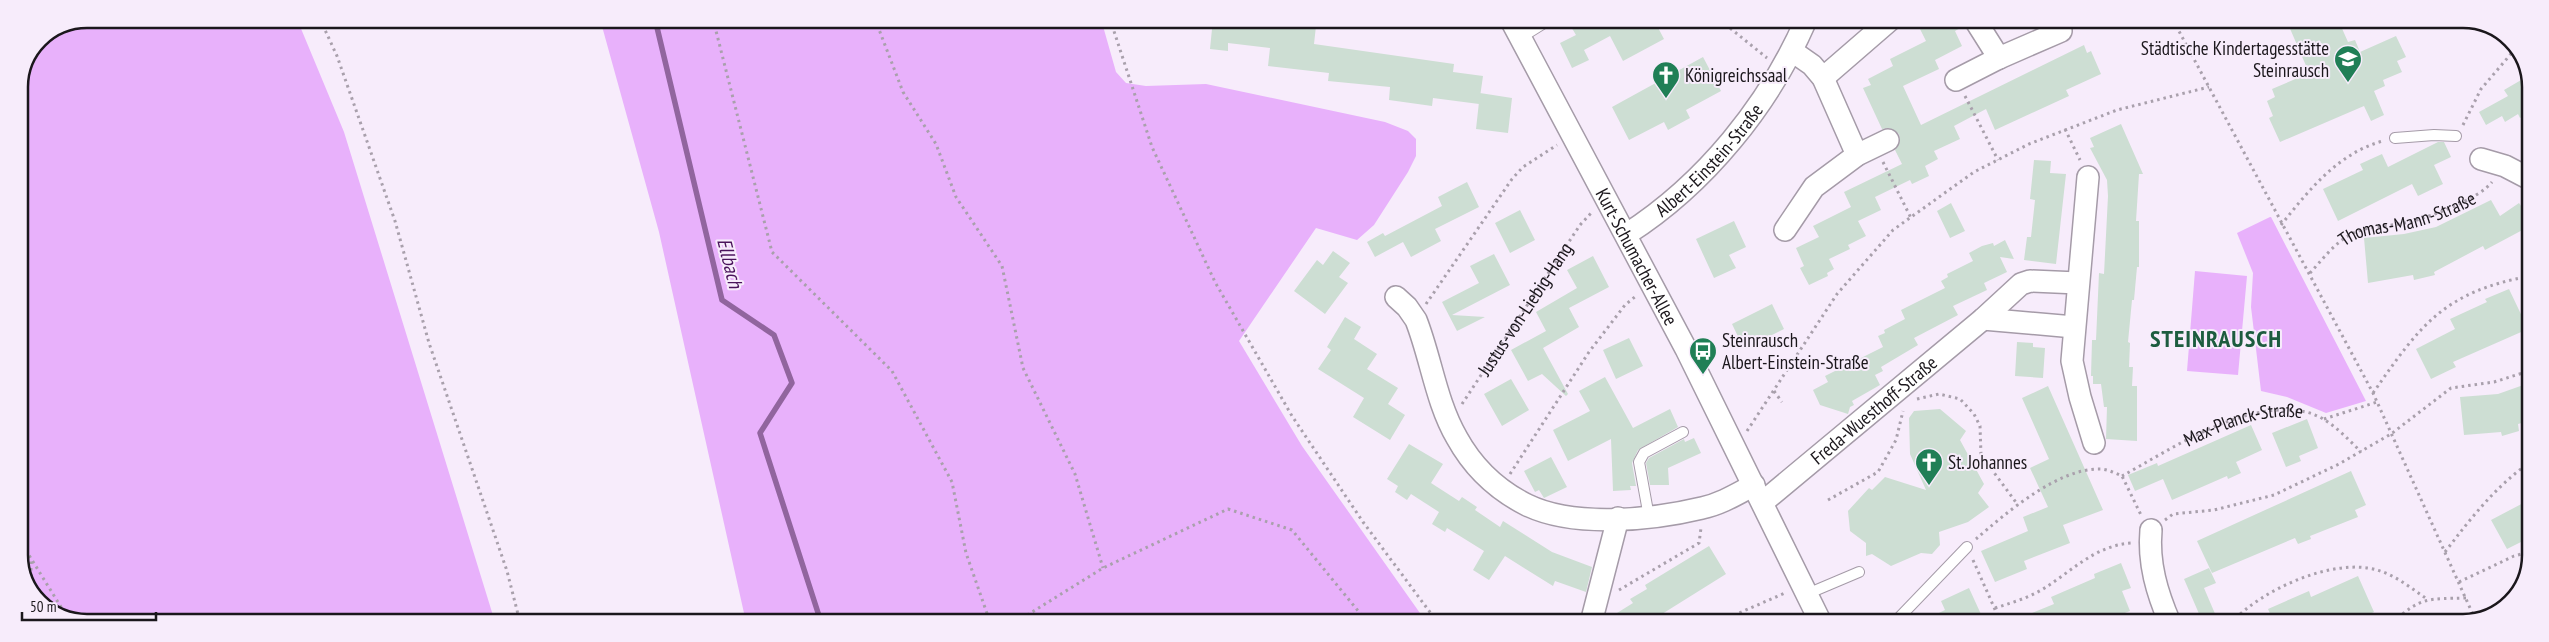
<svg xmlns="http://www.w3.org/2000/svg" width="2549" height="642" viewBox="0 0 2549 642" font-family="'PT Sans Narrow',sans-serif">
  <style>
    .green { fill: #e8b1fb }
    .lines { fill: none; stroke-linecap: round; stroke-linejoin: round }
    .stream { stroke: #91659e; stroke-width: 5.5 }
    .building { fill: #cdded3 }
    .lane-casing { stroke: #a59ba8; stroke-width: 12 }
    .street-casing { stroke: #a59ba8; stroke-width: 24 }
    .path { stroke: #a9a0ac; stroke-width: 3; stroke-dasharray: 2.5 4; stroke-linecap: butt }
    .lane { stroke: #fff; stroke-width: 10 }
    .street { stroke: #fff; stroke-width: 21 }
    .labels { text-anchor: middle; stroke-width: 4; stroke-linejoin: round; paint-order: stroke }
    .poi-label { font-size: 19px; fill: #1b171c; stroke: #f7ecfb; text-anchor: start }
    .street-label { font-size: 19px; fill: #1b171c; stroke: #f7ecfb }
    .water-label { font-size: 20px; font-style: italic; fill: #4a135b; stroke: #f7ecfb }
    .district-label { font-size: 24px; font-weight: bold; letter-spacing: 1px; fill: #1d5c3f; stroke: #f7ecfb }
    .rim { fill: none; stroke: #1b171c; stroke-width: 2.5 }
  </style>
  <rect width="100%" height="100%" fill="#f7ecfb"/>
  <path class="green" d="M86,19H297L344,132L495,622H73L36,600L19,564V86L39,38Z
    M600,19H1101L1116,72L1126,83L1146,86L1206,84L1385,122L1408,131L1416,139V156L1408,172L1374,225L1357,240L1316,228L1239,341L1302,446L1427,623L746,622L659,232Z
    M2270,217H2271L2366,401L2326,413L2287,397L2261,391L2251,307L2253,273L2237,233Z
    M2195,271L2247,276L2238,375L2187,371Z"/>
  <g class="lines">
    <path class="stream" d="M655,19L722,300L774,335L792,383L760,433L821,622"/>
  </g>
  <path class="building" d="M1213,19L1289,20V22L1316,26L1314,44L1454,64L1453,72L1483,76L1479,104L1433,98L1432,106L1389,100L1390,87L1328,81L1329,73L1268,66L1270,48L1228,43V51L1210,49Z
    M1567,20H1654L1664,39L1623,61L1610,36L1584,50L1589,60L1572,68L1560,43L1576,35Z
    M1939,20H1963L1964,26L1955,31L1962,46L1935,60L1939,69L1903,86L1921,125L2084,45L2087,53L2091,51L2101,74L2066,90L2069,96L1995,130L1986,109L1954,126L1960,139L1934,151L1938,159L1925,166L1929,176L1912,184L1910,180L1875,197L1881,210L1858,221L1866,236L1848,245L1850,249L1829,259L1834,269L1827,273L1828,276L1809,285L1800,268L1804,266L1796,248L1819,237L1813,226L1851,207L1844,192L1902,164L1895,150L1900,141L1899,134L1889,128L1882,129L1863,88L1871,85L1868,79L1893,66L1890,59L1926,41L1920,29Z
    M2298,20H2310L2313,27L2327,21L2330,29L2340,24L2348,42L2355,40L2360,52L2396,36L2406,57L2397,61L2402,72L2383,80L2385,86L2374,91L2384,115L2371,121L2364,106L2280,142L2269,118L2273,116L2267,101L2275,97L2272,89L2307,74L2305,69L2307,68L2288,24Z
    M1703,57L1721,91L1686,110L1690,118L1668,130L1664,122L1629,140L1612,107Z
    M2528,76L2530,82V112L2520,118L2518,114L2505,122L2502,116L2486,125L2479,112L2508,96L2504,90Z
    M1480,93L1512,98L1508,133L1476,129Z
    M2121,124L2143,174H2139L2136,221H2139V267H2137L2134,300H2132L2128,342L2130,343L2129,367H2133L2132,386H2137V441L2106,439L2107,407H2104L2101,384H2093V376H2091L2092,340H2096L2099,273L2104,274L2108,196L2107,180L2090,148L2094,147L2090,138Z
    M2438,142H2444L2451,157L2434,165L2443,184L2418,196L2412,184L2338,221L2323,189L2363,170L2360,164L2382,154L2388,167Z
    M2034,160L2051,161L2050,173L2066,174L2056,264L2024,260L2027,237H2031L2035,200L2030,199Z
    M1467,182L1479,207L1435,229L1441,241L1411,257L1403,242L1375,257L1367,242L1383,233L1385,236L1442,206L1438,197Z
    M2491,200L2500,216L2519,203L2530,219V226L2485,250L2483,246L2434,272L2435,275L2414,280L2413,275L2368,283L2364,238L2404,234L2436,227Z
    M1951,203L1965,231L1950,238L1937,211Z
    M1520,210L1535,240L1510,253L1495,223Z
    M1734,221L1746,247L1729,255L1736,268L1714,278L1696,239Z
    M2005,240L2014,259L2000,257L2007,272L1984,283L1987,290L1953,306L1958,315L1914,338L1918,345L1881,367L1883,371L1875,375L1880,385L1852,401L1854,405L1850,407L1848,414L1820,405L1813,390L1828,382L1825,376L1883,347L1878,336L1885,333L1884,330L1905,319L1901,310L1945,288L1941,281L1948,277L1947,274L1973,261L1969,253L1982,246L1993,243L1994,246Z
    M1333,251L1350,263L1339,277L1348,283L1325,314L1294,291L1317,260L1323,265Z
    M1494,254L1510,285L1452,315L1485,317L1457,331L1442,302L1479,283L1470,266Z
    M1593,256L1609,287L1569,308L1579,327L1543,348L1568,394L1566,396L1542,374L1528,381L1511,350L1546,331L1536,312L1577,288L1567,270Z
    M2509,289L2528,329L2453,362L2456,367L2431,379L2416,349L2455,329L2450,319L2487,302L2485,299Z
    M1772,304L1784,329L1744,349L1732,324Z
    M1345,317L1361,327L1354,339L1377,354L1367,369L1398,388L1388,404L1405,415L1390,440L1353,417L1364,398L1318,369L1331,350L1327,347Z
    M1629,338L1643,366L1616,379L1603,350Z
    M2017,342L2033,343V347L2045,348L2043,378L2015,376Z
    M1605,377L1633,428L1670,409L1678,427L1638,450L1632,463L1636,486H1630L1631,490L1613,491L1611,439L1568,461L1553,430L1590,411L1579,391Z
    M1511,379L1529,410L1502,426L1484,394Z
    M2529,383V421L2518,424L2519,431L2502,436L2501,432L2464,435L2460,397L2498,394Z
    M2048,386L2103,510L2063,525L2070,543L2024,561L2027,569L1995,582L1981,551L2028,531L2023,517L2048,507L2030,468L2049,459L2022,398Z
    M1940,409L1966,431L1960,440L1984,484L1978,493L1989,507L1968,522L1939,532L1940,545L1932,554L1921,553L1891,566L1872,554L1866,556V543L1850,531L1848,511L1869,488L1872,490L1885,477L1926,490L1910,454L1909,418L1914,411Z
    M2307,419L2318,448L2299,456L2301,461L2286,467L2272,433Z
    M2251,425L2262,450L2236,462L2241,473L2228,479L2227,476L2172,500L2163,479L2135,491L2128,475L2157,463L2158,466Z
    M1694,438L1701,453L1668,468L1669,485H1650L1646,463L1649,458L1684,439L1685,442Z
    M1409,444L1443,464L1431,483L1459,501L1462,497L1477,507L1475,510L1500,527L1503,521L1552,552L1592,567L1586,592L1555,581L1553,586L1505,556L1489,580L1473,570L1484,551L1447,528L1445,532L1432,524L1439,512L1411,494L1407,500L1395,492L1398,486L1387,479Z
    M1551,457L1567,487L1544,498L1539,490L1535,492L1524,471Z
    M2351,471L2366,505L2355,510L2358,517L2310,536L2311,539L2298,544L2295,538L2212,573L2197,541Z
    M2529,500V538L2507,549L2491,520Z
    M1709,546L1726,574L1662,614L1664,617L1655,623H1623L1617,613L1633,603L1630,599L1647,589L1645,585Z
    M2121,563L2131,588L2122,591L2130,611L2099,623H2008L2054,604L2051,597L2095,578L2094,574Z
    M2209,568L2216,583L2204,588L2219,623H2203L2184,579Z
    M2358,576L2374,612L2350,623H2274L2268,609L2309,591L2311,597Z
    M1969,588L1985,623H1918L1945,610L1941,601Z"/>
  <g class="lines">
    <g class="lane-casing">
      <path id="lane" d="M1520,38L1549,20
        M2395,138L2434,135L2456,136
        M1649,517L1639,462L1644,453L1683,432
        M1807,594L1859,572
        M1894,623L1967,547"/>
    </g>
    <g class="street-casing">
      <g id="street">
        <path id="s4" d="M1511,20L1686,349L1821,623"/>
        <path d="M1975,20L1999,58"/>
        <path d="M1792,51L1812,65L1823,78L1857,155"/>
        <path d="M1823,78L1890,20"/>
        <path d="M1956,80L1999,58L2061,31"/>
        <path d="M2481,159L2505,166L2530,179"/>
        <path d="M2088,177L2072,361L2080,397L2094,443"/>
        <path d="M1785,230L1814,187L1857,155L1888,140"/>
        <path id="s5" d="M1627,234C1705,184 1769,105 1806,20"/>
        <path d="M1396,297L1407,307L1416,320C1431,358 1436,402 1457,438C1473,467 1497,490 1527,505C1574,528 1652,520 1702,508C1721,504 1737,494 1754,485"/>
        <path d="M1983,319L2074,327"/>
        <path id="s6" d="M1763,502L1983,319L2021,284L2030,281L2078,283"/>
        <path d="M2151,530C2148,563 2157,593 2170,623"/>
        <path d="M1593,623V615L1618,518"/>
      </g>
    </g>
    <g class="path">
      <path d="M320,19L337,56L395,221L429,343L507,571L520,622"/>
      <path d="M713,19L772,252L892,371L952,482L966,553L990,622"/>
      <path d="M875,19L903,92L936,144L956,197L1002,266L1023,368L1075,474L1103,568"/>
      <path d="M1110,19L1152,147L1215,282L1292,416L1363,522L1438,623"/>
      <path d="M1720,20L1767,58"/>
      <path d="M2173,20L2373,393L2475,619"/>
      <path d="M1965,96L1998,160"/>
      <path d="M2463,125L2481,89L2516,48"/>
      <path d="M2065,129L2080,160"/>
      <path d="M1883,162L1911,218"/>
      <path d="M2281,225C2309,190 2338,153 2383,141"/>
      <path id="s1" d="M2310,273C2321,261 2334,244 2348,236C2366,225 2389,227 2409,222C2430,217 2479,199 2492,182"/>
      <path d="M1426,304L1512,179L1523,167L1557,145"/>
      <path d="M1774,391L1782,402"/>
      <path d="M2373,393C2421,324 2444,292 2530,276"/>
      <path d="M1917,399L1939,394L1960,399L1974,414L1980,426L1981,455L2018,505"/>
      <path id="s2" d="M1462,404L1580,225L1593,211"/>
      <path d="M2324,419L2377,402"/>
      <path d="M1747,431L1837,294L1893,230L1974,172L2029,144L2117,110L2209,87"/>
      <path d="M1510,474L1589,352L1625,305L1636,296"/>
      <path id="s3" d="M2122,476C2173,448 2245,399 2306,412C2328,417 2346,437 2361,452"/>
      <path d="M1828,500L1878,472L1896,440L1903,411"/>
      <path d="M2165,520L2173,514L2214,510L2274,495L2339,464L2391,434L2451,388L2494,382L2529,371"/>
      <path d="M19,539L69,620"/>
      <path d="M1976,539C2006,513 2058,468 2100,469C2107,469 2115,473 2122,476L2141,515"/>
      <path d="M2445,552C2471,518 2495,487 2529,463"/>
      <path d="M1973,560L2001,623"/>
      <path d="M2459,582L2514,556L2529,552"/>
      <path d="M31,590V560"/>
      <path d="M1619,590L1699,543L1701,528"/>
      <path d="M1995,608C2011,603 2028,598 2043,589C2071,572 2095,545 2132,543"/>
      <path d="M1016,622L1103,568L1228,509L1292,530L1368,623"/>
      <path d="M1723,623L1732,616L1785,593"/>
      <path d="M2231,623C2261,590 2333,557 2377,570C2395,575 2411,588 2427,599"/>
      <path d="M2393,623C2420,596 2430,599 2466,598"/>
    </g>
    <use href="#lane" class="lane"/>
    <use href="#street" class="street"/>
  </g>
  <defs>
    <g id="school-pin" transform="scale(1.4375)"><path d="M0 17L-7.5 6A9.5 9.5 0 1 1 7.5 6Z" fill="#207f56" stroke="#f7ecfb"/><path d="M0-5L7-2L0 1L-7-2ZM-4 1L0 2.5L4 1V4Q0 6-4 4Z" fill="#fff"/></g>
    <g id="church-pin" transform="scale(1.4375)"><path d="M0 17L-7.5 6A9.5 9.5 0 1 1 7.5 6Z" fill="#207f56" stroke="#f7ecfb"/><path d="M-1.2-6h2.4v3.5h3.3v2.4h-3.3V6h-2.4V-.1h-3.3v-2.4h3.3Z" fill="#fff"/></g>
    <g id="bus-pin" transform="scale(1.4375)"><path d="M0 17L-7.5 6A9.5 9.5 0 1 1 7.5 6Z" fill="#207f56" stroke="#f7ecfb"/><path d="M-5-6H5V4H4V6H2V4H-2V6H-4V4H-5ZM-3.5-4V0h7V-4ZM-3.5 1.2v1.5H-2V1.2ZM2 1.2v1.5H3.5V1.2Z" fill="#fff"/></g>
  </defs>
  <g fill-rule="evenodd">
    <use href="#school-pin" x="2348" y="59"/>
    <use href="#church-pin" x="1666" y="75"/>
    <use href="#bus-pin" x="1703" y="351"/>
    <use href="#church-pin" x="1929" y="462"/>
  </g>
  <g class="labels">
    <g class="poi-label">
      <text x="2329" y="55" text-anchor="end">Städtische Kindertagesstätte<tspan x="2329" dy="22">Steinrausch</tspan></text>
      <text x="1685" y="82">Königreichssaal</text>
      <text x="1722" y="347">Steinrausch<tspan x="1722" dy="22">Albert-Einstein-Straße</tspan></text>
      <text x="1948" y="469">St. Johannes</text>
    </g>
    <g class="street-label">
      <text dy="7" stroke="none"><textPath href="#s5" startOffset="111">Albert-Einstein-Straße</textPath></text>
      <text dy="7" stroke="none"><textPath href="#s1" startOffset="115">Thomas-Mann-Straße</textPath></text>
      <text dy="7" stroke="none"><textPath href="#s4" startOffset="268">Kurt-Schumacher-Allee</textPath></text>
      <text dy="7" stroke="none"><textPath href="#s2" startOffset="114">Justus-von-Liebig-Hang</textPath></text>
      <text dy="7" stroke="none"><textPath href="#s6" startOffset="144">Freda-Wuesthoff-Straße</textPath></text>
      <text dy="7" stroke="none"><textPath href="#s3" startOffset="134">Max-Planck-Straße</textPath></text>
    </g>
    <g class="water-label">
      <text transform="translate(730 263) rotate(76)" y="7">Ellbach</text>
    </g>
    <g class="district-label">
      <text x="2216" y="347">STEINRAUSCH</text>
    </g>
  </g>
  <path d="M0 0H2549V642H0ZM87 28H2463A59 59 0 0 1 2522 87V555A59 59 0 0 1 2463 614H87A59 59 0 0 1 28 555V87A59 59 0 0 1 87 28Z" fill="#f7ecfb" fill-rule="evenodd"/>
  <path class="rim" d="M87 28H2463A59 59 0 0 1 2522 87V555A59 59 0 0 1 2463 614H87A59 59 0 0 1 28 555V87A59 59 0 0 1 87 28Z"/>
  <path d="M22 612v8h134v-8" fill="none" stroke="#1b171c" stroke-width="2.5"/>
  <text x="30" y="612" font-size="15" fill="#1b171c" stroke="#f7ecfb" stroke-width="4" paint-order="stroke">50 m</text>
</svg>
